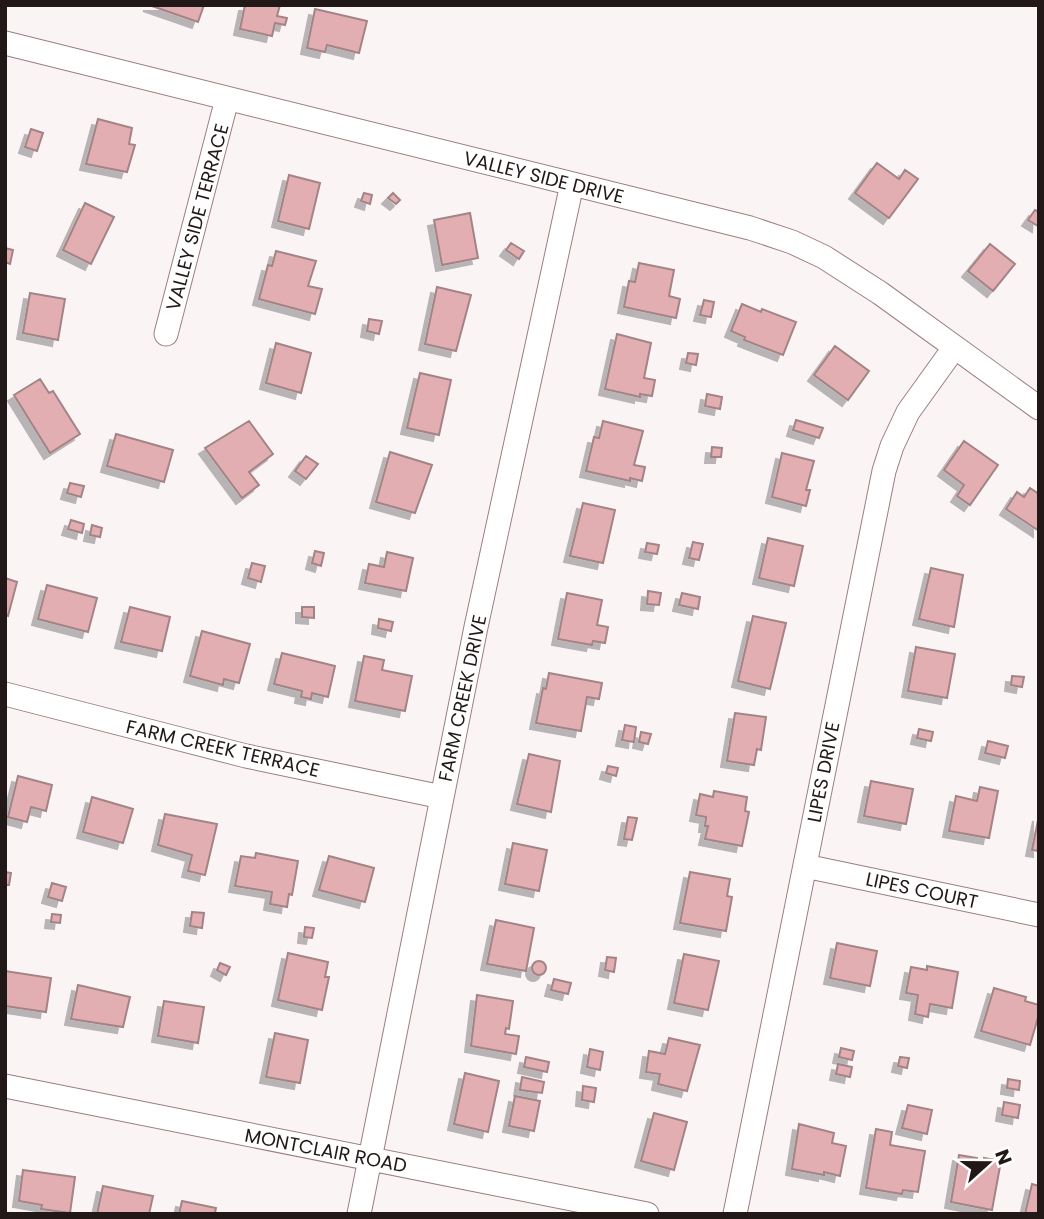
<svg xmlns="http://www.w3.org/2000/svg" width="1044" height="1219" viewBox="0 0 1044 1219" font-family="Poppins,sans-serif">
  <style>
    .building { fill: #e3aeb1; stroke: #a38486; stroke-width: 2; filter: url(#shadow) }
    .lines { fill: none; stroke-linecap: round; stroke-linejoin: round }
    .street-casing { stroke: #9c7e80; stroke-width: 25 }
    .street { stroke: #fff; stroke-width: 23 }
    .labels { text-anchor: middle; stroke-width: 5; stroke-linejoin: round; paint-order: stroke }
    .street-label { font-size: 19px; fill: #231818; stroke: #fff }
  </style>
  <defs>
    <filter id="shadow"><feDropShadow dx="-6" dy="6" stdDeviation="0" flood-color="#0004"/></filter>
  </defs>
  <rect width="100%" height="100%" fill="#fbf4f5"/>
  <path class="building" d="M149,5H204L198,22Z
    M245,5H280L277,16L287,18L285,25L275,23L272,36L240,29Z
    M315,9L367,21L359,53L327,45L325,52L307,48Z
    M98,119L132,128L129,144L135,145L127,172L86,164Z
    M31,129L43,133L37,151L25,147Z
    M877,163L899,179L905,170L918,179L889,218L855,193Z
    M289,175L320,183L309,229L278,221Z
    M364,193L372,195L370,204L361,201Z
    M393,193L400,200L396,204L388,198Z
    M85,203L114,217L91,264L63,250Z
    M1035,210L1039,212L1038,226L1028,220Z
    M470,213L478,258L442,265L434,220Z
    M511,243L524,251L519,259L506,250Z
    M990,244L1015,264L993,291L968,271Z
    M5,248L13,250L10,264L5,262Z
    M276,251L316,261L308,286L322,289L315,314L259,299L268,265L272,266Z
    M639,263L674,270L669,296L680,299L676,318L624,307L629,281L635,282Z
    M437,287L471,295L456,351L425,344Z
    M30,293L65,299L58,340L23,333Z
    M704,300L714,302L711,317L700,315Z
    M742,304L761,312L762,309L796,322L783,355L744,340L745,337L731,331Z
    M369,319L382,321L379,334L367,331Z
    M617,334L651,343L644,378L655,380L652,396L640,394V397L605,389Z
    M276,343L311,353L301,393L266,383Z
    M835,346L869,371L848,400L814,375Z
    M688,353L698,354L696,365L686,363Z
    M420,373L451,380L439,435L407,428Z
    M40,379L49,393L53,391L80,434L50,453L14,395Z
    M707,394L722,397L720,409L705,406Z
    M796,420L823,428L819,438L793,430Z
    M249,421L273,454L249,472L259,485L242,498L205,448Z
    M603,421L643,431L634,465L645,467L642,481L630,478V481L586,471L594,437L599,438Z
    M116,434L173,450L164,482L107,466Z
    M964,441L998,465L970,505L957,496L964,485L944,470Z
    M712,447L722,448L721,457H711Z
    M390,452L432,465L415,513L376,502Z
    M782,453L814,461L806,490H810L806,506L772,497Z
    M306,456L318,464L306,479L295,471Z
    M70,483L84,486L81,497L67,493Z
    M1030,488L1039,494V531L1006,509L1017,492L1024,497Z
    M583,503L615,510L603,563L570,556Z
    M71,520L84,524L82,533L68,529Z
    M92,525L102,528L100,537L90,535Z
    M768,538L803,546L794,586L759,578Z
    M693,542L703,544L699,560L689,558Z
    M647,543L659,545L657,554L645,552Z
    M315,551L324,553L321,566L312,563Z
    M387,552L413,558L406,591L365,583L369,564L384,567Z
    M252,563L265,566L261,582L248,578Z
    M931,568L963,575L954,627L919,619Z
    M5,578L17,582L8,616L5,615Z
    M47,585L97,598L88,632L38,619Z
    M648,591L661,593L659,605L647,604Z
    M567,593L602,600L597,625L608,627L605,643L593,641L592,645L558,639Z
    M682,593L700,597L698,609L679,605Z
    M130,607L170,617L162,651L121,642Z
    M302,607H314V618L302,617Z
    M753,616L786,623L770,689L738,681Z
    M379,619L393,622L391,631L378,628Z
    M202,631L250,644L239,683L224,679L223,685L190,676Z
    M916,647L955,654L947,698L908,691Z
    M282,653L335,666L328,697L312,693L311,699L301,697L302,691L274,684Z
    M364,656L384,660L382,670L412,676L405,711L355,701Z
    M549,673L602,683L599,699L587,697L581,731L536,723L543,688L546,689Z
    M1012,676L1024,677L1022,687L1011,685Z
    M735,713L766,717L761,750L757,749L754,765L727,761Z
    M625,725L636,727L634,742L622,740Z
    M919,729L933,732L931,741L917,738Z
    M641,732L651,734L648,744L639,742Z
    M988,741L1008,746L1005,758L985,753Z
    M529,754L560,761L551,812L517,804Z
    M608,766L618,768L616,776L606,773Z
    M18,776L52,785L46,811L31,807L27,822L8,817Z
    M871,781L913,789L906,824L864,816Z
    M980,787L998,791L989,838L949,831L956,796L977,801Z
    M714,791L747,797L745,811L749,812L742,846L705,839L708,826H705L706,817L696,815L700,794L713,797Z
    M92,797L133,809L123,843L83,832Z
    M165,814L217,824L205,875L188,871L192,855L158,845Z
    M1039,815V851L1032,850Z
    M628,817L637,818L632,840L624,839Z
    M513,843L547,850L539,891L505,884Z
    M256,853L298,861L292,895L289,894L287,907L270,904L272,892L235,886L241,856L255,858Z
    M329,856L374,868L365,902L319,890Z
    M5,872L11,873L9,885H5Z
    M690,872L730,879L727,896L732,897L726,931L680,923Z
    M52,883L66,887L62,901L48,897Z
    M192,912L204,913L202,928L190,926Z
    M52,914L61,915L60,923L51,922Z
    M496,920L534,928L526,971L487,964Z
    M305,927L314,928L312,938L304,937Z
    M837,943L877,951L870,986L830,978Z
    M288,953L328,962L325,977H329L322,1010L278,1000Z
    M684,954L719,961L708,1010L674,1003Z
    M607,957L616,958L614,972L605,970Z
    M532 968a7 7 0 1 1 14 0a7 7 0 1 1-14 0Z
    M220,963L230,967L226,975L217,970Z
    M927,966L958,972L952,1008L930,1004L928,1017L915,1014L918,995L906,993L911,967L927,970Z
    M5,971L51,978L46,1012L5,1006Z
    M554,979L571,983L568,994L551,990Z
    M78,985L130,997L123,1027L71,1019Z
    M994,988L1026,997L1025,1001L1039,1005V1014L1030,1045L981,1031Z
    M477,995L513,1001L509,1029L506,1028L505,1034L519,1036L516,1054L471,1046Z
    M164,1001L204,1007L198,1043L158,1036Z
    M275,1033L308,1040L300,1083L266,1077Z
    M669,1038L700,1045L687,1091L658,1084L660,1074L646,1072L649,1051L665,1054Z
    M841,1048L854,1051L852,1060L839,1057Z
    M590,1049L603,1052L600,1070L587,1067Z
    M526,1057L549,1062L547,1072L524,1067Z
    M900,1057L909,1058L907,1068L898,1066Z
    M838,1064L852,1067L850,1077L836,1074Z
    M465,1073L499,1081L488,1132L454,1124Z
    M522,1077L544,1082L542,1093L520,1090Z
    M1008,1079L1020,1081L1019,1090L1007,1088Z
    M583,1086L596,1088L594,1102L582,1100Z
    M515,1096L540,1101L534,1131L509,1126Z
    M1004,1102L1020,1105L1018,1118L1002,1115Z
    M908,1105L932,1110L927,1134L902,1128Z
    M654,1113L687,1122L674,1170L641,1161Z
    M799,1124L834,1133L832,1143L846,1146L840,1176L824,1172V1175L792,1169Z
    M876,1129L892,1132L890,1145L925,1151L918,1192L903,1190L902,1194L866,1188Z
    M959,1155L977,1158L975,1171L981,1172L984,1158L1001,1161L992,1210L951,1202Z
    M23,1170L75,1177L70,1213L41,1209L42,1205L19,1201Z
    M1032,1184L1039,1186V1214H1025Z
    M103,1186L153,1196L149,1214H97Z
    M182,1201L216,1208L215,1213L219,1214H179Z"/>
  <g class="lines">
    <g class="street-casing">
      <path id="street" d="M5,43L750,228L792,242L824,257L880,293L1039,408
        M166,334L227,99
        M5,694L246,756L442,797
        M805,866L1039,915
        M5,1086L647,1214
        M359,1214L476,627L572,184
        M735,1214L884,471L892,446L908,412L954,348"/>
    </g>
    <use href="#street" class="street"/>
  </g>
  <g class="labels">
    <g class="street-label">
      <text transform="translate(544 177) rotate(14)" y="7">VALLEY SIDE DRIVE</text>
      <text transform="translate(197 217) rotate(-75)" y="7">VALLEY SIDE TERRACE</text>
      <text transform="translate(462 698) rotate(-78)" y="7">FARM CREEK DRIVE</text>
      <text transform="translate(223 748) rotate(13)" y="7">FARM CREEK TERRACE</text>
      <text transform="translate(823 772) rotate(-79)" y="7">LIPES DRIVE</text>
      <text transform="translate(922 890) rotate(12)" y="7">LIPES COURT</text>
      <text transform="translate(326 1150) rotate(11)" y="7">MONTCLAIR ROAD</text>
    </g>
  </g>
  <rect width="1044" height="1219" fill="none" stroke="#231818" stroke-width="14"/>
  <g transform="translate(988 1163) rotate(69)" stroke="#ffffff" stroke-width="5" paint-order="stroke">
  <path d="M0-5L12 26L0 18L-12 26Z" fill="#231818"/>
  <text y="-10" font-size="19" font-weight="bold" text-anchor="middle" fill="#231818">N</text>
  </g>
</svg>
